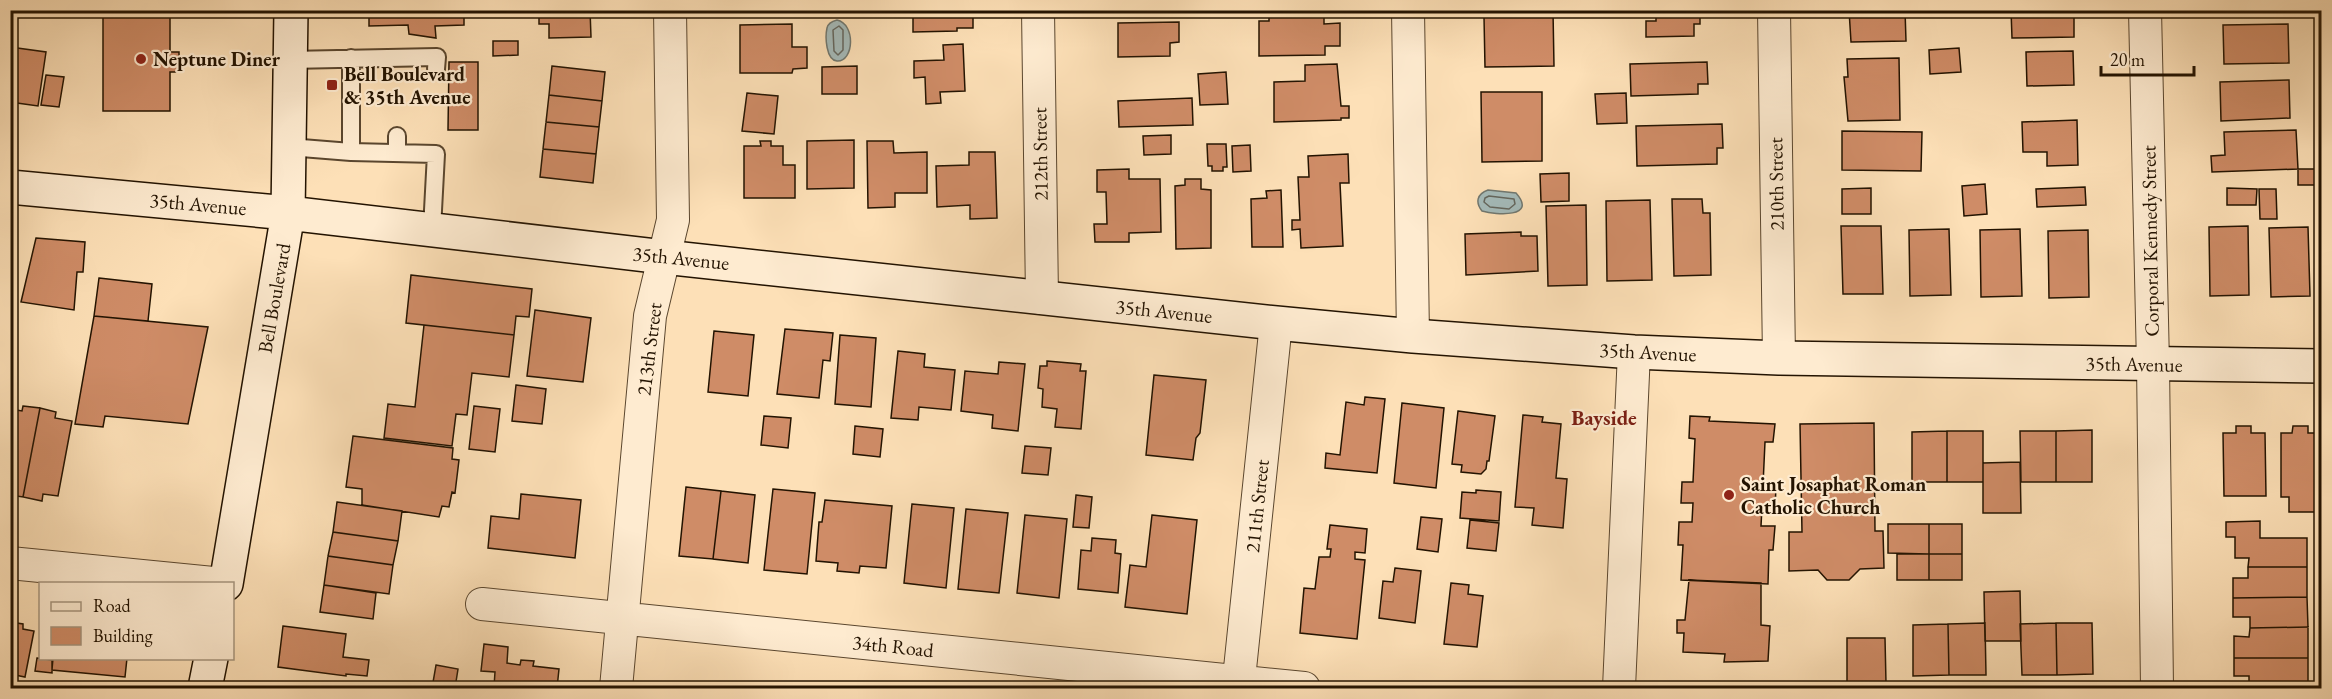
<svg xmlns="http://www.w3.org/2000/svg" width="2332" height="699" viewBox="0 0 2332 699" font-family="'EB Garamond',serif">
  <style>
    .water { fill: #a4bab9; stroke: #70776f; stroke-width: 1.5 }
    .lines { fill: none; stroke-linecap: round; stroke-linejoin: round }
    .shore { stroke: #64665d; stroke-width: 1.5 }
    .building { fill: #cf8c67; stroke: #231301; stroke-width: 1.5 }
    .lane-casing { stroke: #5a462e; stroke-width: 20 }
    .street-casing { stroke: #5a462e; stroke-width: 34 }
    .secondary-casing { stroke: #231301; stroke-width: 36 }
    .lane { stroke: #feebd0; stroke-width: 16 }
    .street { stroke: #feebd0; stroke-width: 32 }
    .secondary { stroke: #feebd0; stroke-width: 33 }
    .poi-dot { fill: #8f2418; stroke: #feebd0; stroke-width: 2 }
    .labels { text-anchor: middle; stroke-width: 4.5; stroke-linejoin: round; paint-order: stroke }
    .poi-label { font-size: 20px; font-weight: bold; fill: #231301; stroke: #feebd0; text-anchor: start }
    .street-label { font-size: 20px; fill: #231301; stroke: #feebd0 }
    .neighbourhood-label { font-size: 21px; font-weight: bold; fill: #7a1f14; stroke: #feebd0 }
  </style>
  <rect width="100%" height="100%" fill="#fde0b7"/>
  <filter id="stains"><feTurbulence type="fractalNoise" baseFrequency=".00333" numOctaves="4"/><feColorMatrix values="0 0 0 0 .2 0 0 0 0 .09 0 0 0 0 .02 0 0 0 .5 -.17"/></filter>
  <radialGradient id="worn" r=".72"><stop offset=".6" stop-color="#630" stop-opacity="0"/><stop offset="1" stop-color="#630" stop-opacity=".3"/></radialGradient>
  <path class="water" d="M837,20C856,24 854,62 837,61C826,60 825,37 827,28C828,23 833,21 837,20Z
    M1488,190L1516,193C1538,218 1496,215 1482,211C1475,202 1477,194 1488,190Z"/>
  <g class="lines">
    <path class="shore" d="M839,26L843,30V50L838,55L834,51L833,30Z
      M1489,196L1514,199L1515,204L1509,209L1490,207L1484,202L1485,198Z"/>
  </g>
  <path class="building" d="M103,10L170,12V52H179V72H170V111H103Z
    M369,10H464V25L435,26L436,38L409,34L408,25L369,26Z
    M539,10H590L591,37L549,38V24H539Z
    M913,10H973V28H957V31L913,32Z
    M1656,10H1707V13H1700V24H1694V36L1646,37V21H1656Z
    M1849,10H1905L1906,41L1851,42Z
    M2011,10H2074V37L2012,38Z
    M1517,11H1553L1554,66L1485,67L1484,17H1516Z
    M1324,16V24L1340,23V46H1325V55L1259,56V21H1269V17Z
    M1179,22V42L1170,43V56L1118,57V23Z
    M792,24V47H807V68L793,69L792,73H740V25Z
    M2288,24L2289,63L2224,64L2223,25Z
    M493,41H518V55L493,56Z
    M963,44L965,91L940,92L941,103L926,104L925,77L914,78V61L944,60L943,45Z
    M10,47L46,52L38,106L10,102Z
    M1959,48L1961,72L1930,74L1929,50Z
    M2073,51L2074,85L2027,86L2026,52Z
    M1899,58L1900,120L1848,121L1844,77H1848L1847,59Z
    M449,62H478V130H448Z
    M1707,62L1708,84H1698V94L1631,96L1630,64Z
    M1337,64L1341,106H1349V118H1341V120L1274,122V82L1305,81V65Z
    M552,66L605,72L602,101L549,95Z
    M857,66V94H822V67Z
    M1226,72L1228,104L1200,105L1198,74Z
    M46,75L64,77L59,107L41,105Z
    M2289,80L2290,118L2221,121L2220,82Z
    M1481,92H1542V161L1482,162Z
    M747,93L778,96L774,134L742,131Z
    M1626,93L1627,123L1597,124L1595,94Z
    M549,95L602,101L599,127L546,122Z
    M1192,98L1193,125L1119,127L1118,101Z
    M2077,120L2078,165L2047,166V152H2023L2022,122Z
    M546,122L599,127L596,154L543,149Z
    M1722,124L1723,148H1717V164L1637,166L1636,126Z
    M2296,130L2298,169L2212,172L2211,156L2225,155L2224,132Z
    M1842,131L1922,132L1921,171L1842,170Z
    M1171,135V154L1144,155L1143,136Z
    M854,140V188L807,189V141Z
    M760,141H771V146H783V165H795V198H744V146H761Z
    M867,141H893L894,153L927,152V193H895V207L868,208Z
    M1207,144H1226L1227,167H1223V171H1212V166H1208Z
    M1250,145L1251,171L1233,172L1232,146Z
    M543,149L596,154L593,183L540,177Z
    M969,152H995L997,218L970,219V205L937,207L936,166L969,165Z
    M1348,154L1349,183H1340L1343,246L1301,248L1300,229L1292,230V220H1300L1298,177H1309L1308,156Z
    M1129,169V179H1160L1161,232L1129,233V242H1095L1094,224H1107L1106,192H1097V170Z
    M2298,169H2322V185H2298Z
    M1569,173V201L1541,202L1540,174Z
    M1185,179H1201V189L1211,190V248L1176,249L1175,186L1185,185Z
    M1985,184L1987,214L1964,216L1962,186Z
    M2085,187L2086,205L2037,207L2036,189Z
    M1871,188V214H1842V189Z
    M2227,188L2257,189L2256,205H2227Z
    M2259,189H2276L2277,219H2260Z
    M1281,190L1283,247H1252L1251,199L1267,198L1266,191Z
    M1672,199H1702L1703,213H1710L1711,275L1674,276Z
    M1650,200L1652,280L1607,281L1606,201Z
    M1586,205L1587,285L1548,286L1546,206Z
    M1841,226H1881L1883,294H1843Z
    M2248,226L2249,295L2210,296L2209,227Z
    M2308,227L2310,296L2271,297L2269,228Z
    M1949,229L1951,295L1910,296L1909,230Z
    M2020,229L2022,296L1981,297L1980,230Z
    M2088,230L2089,297L2049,298L2048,231Z
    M1521,232V236H1537L1538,271L1466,275L1465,234Z
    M36,238L85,242L83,272H77L74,310L21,302Z
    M411,275L532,289L529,317L516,316L514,335L406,323Z
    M99,278L152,284L148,321L94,316Z
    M535,310L591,318L583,382L527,376Z
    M94,316L208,327L188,424L105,416L103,427L75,424Z
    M424,325L514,335L509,377L472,373L467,415L456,414L452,446L384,438L388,404L415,407Z
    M785,329L833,333L830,361L823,360L819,398L777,394Z
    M714,331L754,335L748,396L708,392Z
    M840,335L876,338L871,407L835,404Z
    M898,351L925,354L924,367L955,370L951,410L919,407L918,420L891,418Z
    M1047,361L1081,364L1080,371H1086L1081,429L1055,427L1057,409L1042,407L1043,389L1038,388L1040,366H1047Z
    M999,362L1025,364L1018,431L992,428L993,415L961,411L965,371L998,374Z
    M1154,375L1206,380L1200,433L1196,438L1193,460L1146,455Z
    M516,385L546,389L542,424L512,421Z
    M1365,397L1385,399L1377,473L1325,468L1326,453L1340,455L1346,402L1364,405Z
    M1402,403L1444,408L1436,488L1394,483Z
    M23,406L40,408L23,497L10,495V409L22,411Z
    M474,406L500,409L495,452L469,449Z
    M40,408L56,412L55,418L72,421L58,496L43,494L42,501L23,497Z
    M1458,411L1495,416L1489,461H1487L1486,469L1481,474L1461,472L1462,465L1452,464Z
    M1523,415L1543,417L1542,422L1561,424L1556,478L1567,479L1563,528L1532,525L1534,508L1515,507Z
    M764,416L791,418L788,448L761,445Z
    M1690,416L1710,417L1709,421L1775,424L1773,442H1765L1763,485L1776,487L1775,508L1762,507L1761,526H1775L1773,550H1769L1768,584L1681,580L1683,545H1678L1679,522H1692L1693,503H1681L1682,482H1693L1695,439L1689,438Z
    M1874,423L1875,531H1883L1884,568L1860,569L1849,580H1827L1818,570L1789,571V532H1802L1800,424Z
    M855,426L883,429L880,457L853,454Z
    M2236,426H2251V433H2265L2266,496H2224L2223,433H2236Z
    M2293,426H2308V433H2322L2320,512H2289V497H2281V433H2292Z
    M2092,430V482H2056V431Z
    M1947,431V482H1912V432Z
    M1947,431H1983V482H1947Z
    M2020,431H2056V482H2021Z
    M353,436L453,448L452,459L459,460L455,493L452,492L449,507L442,506L439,517L362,505V489L346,487Z
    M1025,446L1051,448L1048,475L1022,473Z
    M2020,462L2021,513H1983V463Z
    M686,487L721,491L713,559L679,556Z
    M773,489L815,493L807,574L764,570Z
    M1476,490L1501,492L1499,521L1460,518L1462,492L1476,493Z
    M721,491L755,495L748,563L713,559Z
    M521,494L581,500L575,558L488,548L491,516L519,519Z
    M1076,495L1092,497L1089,528L1073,527Z
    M825,500L892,506L886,568L860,566L859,573L837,571L838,563L816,561L819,522H822Z
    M337,502L402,511L398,541L333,532Z
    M912,504L954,508L946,588L904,583Z
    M966,509L1008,513L999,593L958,589Z
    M1025,515L1067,519L1059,598L1017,593Z
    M1152,515L1197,520L1187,614L1125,607L1130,565L1146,567Z
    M1421,517L1442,519L1438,552L1417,549Z
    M1470,520L1499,523L1496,551L1467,548Z
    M2260,521V538H2307V567H2248L2249,558H2235V537H2226V522Z
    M1888,524H1929V554L1888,553Z
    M1929,524H1962V554H1929Z
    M1330,525L1367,529L1365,553L1355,552V559L1365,560L1357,639L1300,633L1304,588L1315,589L1319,557H1330L1331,549H1327Z
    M333,532L398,541L393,565L328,556Z
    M1092,538L1116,540L1115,553L1121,554L1118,593L1078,589L1081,550L1091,551Z
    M1897,554H1929V580H1897Z
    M1929,554H1962V580H1929Z
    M328,556L393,565L389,594L324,585Z
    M2248,567H2307V597L2233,598V578H2248Z
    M1395,568L1421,571L1415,623L1379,618L1383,581L1393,582Z
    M1689,580L1761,583V625L1770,626L1768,661L1724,662L1725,654L1683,652L1684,633H1677V620H1685Z
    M1451,583L1469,585L1468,594L1483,596L1477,647L1444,644Z
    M324,585L376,593L373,619L320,612Z
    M2020,591L2021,641H1985L1984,592Z
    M2307,597L2308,627L2250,628V617H2233V598Z
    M10,622L23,624V629L34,631L25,677L10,674Z
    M1985,623L1986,675H1949L1948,624Z
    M2056,623H2092L2093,674L2057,675Z
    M2056,623L2057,675H2022L2020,624Z
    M1948,624L1949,675L1913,676V625Z
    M283,626L346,634L343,657L369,660L367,676L346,674V676L278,667Z
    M2308,627V658H2234V636L2249,637L2250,628Z
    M1847,638H1885L1886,683H1847Z
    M484,644L508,647L507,663L520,665L521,660L534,661L533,666L559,669L557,688L494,687L495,672L481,671Z
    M37,658L52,660V673L35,671Z
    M53,658H127L125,677L52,670Z
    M2234,658H2308V687H2249V676H2234Z
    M436,665L458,669L455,688H432Z"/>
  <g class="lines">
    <g class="lane-casing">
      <path id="lane" d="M351,58V152
        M289,60L437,57L436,69
        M397,136V153
        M289,147L351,152L436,154L432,229"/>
    </g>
    <g class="street-casing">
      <path id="street" d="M1038,10L1042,298
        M1408,10L1413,336
        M1774,10L1779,358
        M2145,10L2153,364L2157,688
        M10,563L223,584
        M482,604L1304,688
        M616,688L650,316L673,220L670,10
        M1238,688L1276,323
        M1619,688L1634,352"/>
    </g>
    <g class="secondary-casing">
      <path id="secondary" d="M10,187L288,213L664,257L1276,323L1413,336L1634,352L1779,358L2322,366
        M226,584L288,213L291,10
        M205,688L211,658"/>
    </g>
    <use href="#lane" class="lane"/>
    <use href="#street" class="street"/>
    <use href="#secondary" class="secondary"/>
  </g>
  <g class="poi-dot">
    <circle cx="141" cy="59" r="6"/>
    <rect x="326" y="79" width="12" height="12" rx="3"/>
    <circle cx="1729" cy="495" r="6"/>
  </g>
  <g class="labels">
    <g class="poi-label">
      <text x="153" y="66">Neptune Diner</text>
      <text x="344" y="81">Bell Boulevard<tspan x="344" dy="23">&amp; 35th Avenue</tspan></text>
      <text x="1741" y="491">Saint Josaphat Roman<tspan x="1741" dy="23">Catholic Church</tspan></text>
    </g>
    <g class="street-label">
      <text transform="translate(1040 154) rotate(-91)" y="7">212th Street</text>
      <text transform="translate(1776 184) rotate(-91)" y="7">210th Street</text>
      <text transform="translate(198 204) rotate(5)" y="7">35th Avenue</text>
      <text transform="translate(2150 241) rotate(-91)" y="7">Corporal Kennedy Street</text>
      <text transform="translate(681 258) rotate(6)" y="7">35th Avenue</text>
      <text transform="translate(274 298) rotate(-80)" y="7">Bell Boulevard</text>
      <text transform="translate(1164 311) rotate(6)" y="7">35th Avenue</text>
      <text transform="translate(649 349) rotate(-83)" y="7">213th Street</text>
      <text transform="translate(1648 352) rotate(3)" y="7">35th Avenue</text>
      <text transform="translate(2134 364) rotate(1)" y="7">35th Avenue</text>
      <text transform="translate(1257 506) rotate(-84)" y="7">211th Street</text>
      <text transform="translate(893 646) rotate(6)" y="7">34th Road</text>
    </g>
    <g class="neighbourhood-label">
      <text x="1604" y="425">Bayside</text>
    </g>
  </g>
  <rect width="2332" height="699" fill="none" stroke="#fde0b7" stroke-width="36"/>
  <rect x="12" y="12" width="2308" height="675" fill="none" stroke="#231301" stroke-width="3"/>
  <rect x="18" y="18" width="2296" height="663" fill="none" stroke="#231301" stroke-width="1.5"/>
  <rect x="39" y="582" width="195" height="78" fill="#feebd0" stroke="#a6957d" stroke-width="1.5"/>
  <rect x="51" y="602" width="30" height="9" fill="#feebd0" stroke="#a6957d" stroke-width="1.5"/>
  <text x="93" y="612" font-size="18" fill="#231301">Road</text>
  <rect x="51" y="627" width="30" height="18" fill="#cf8c67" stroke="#a6957d" stroke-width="1.5"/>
  <text x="93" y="642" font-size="18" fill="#231301">Building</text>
  <path d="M2101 66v9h93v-9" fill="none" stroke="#231301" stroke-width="3"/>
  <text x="2110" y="66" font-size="18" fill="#231301" stroke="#feebd0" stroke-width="4.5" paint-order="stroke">20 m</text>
  <rect width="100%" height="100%" filter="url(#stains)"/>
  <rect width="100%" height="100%" fill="url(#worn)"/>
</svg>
